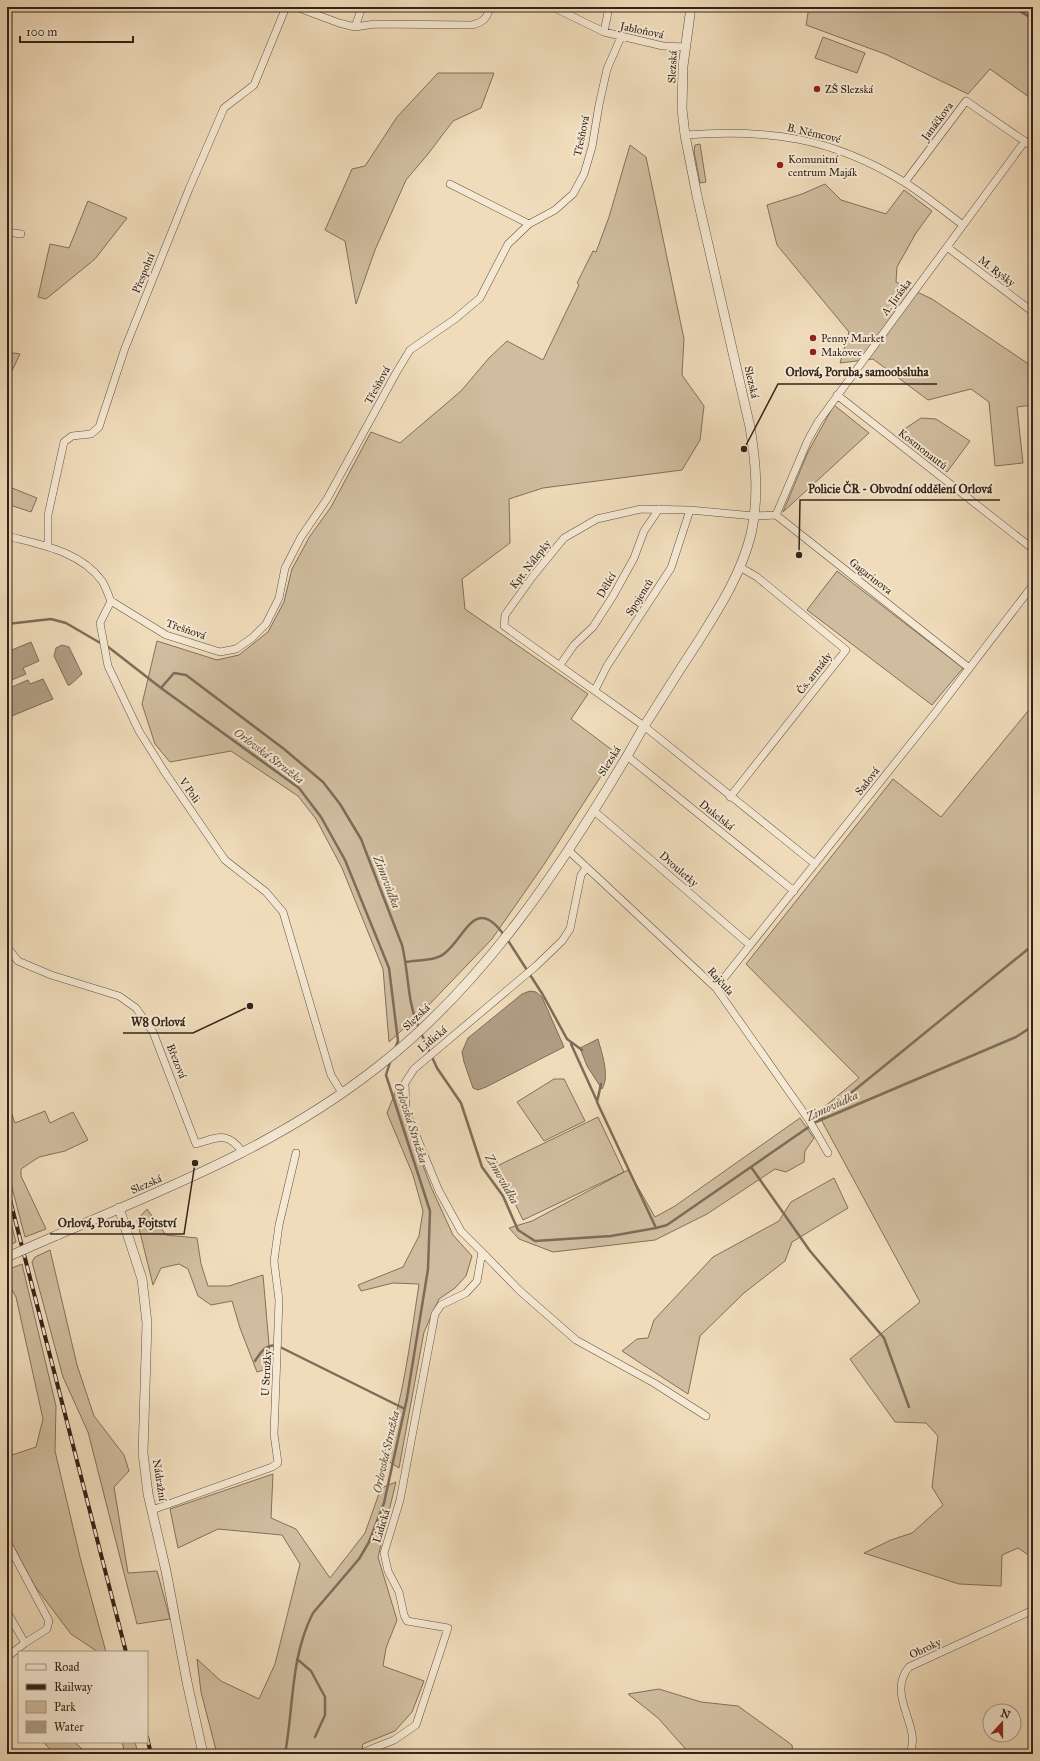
<svg xmlns="http://www.w3.org/2000/svg" width="1040" height="1761" viewBox="0 0 1040 1761" font-family="'IM FELL Great Primer',serif">
  <style>
    .green { fill: #d0bd9f; stroke: #82705c }
    .water { fill: #b09d84; stroke: #7e6c59 }
    .lines { fill: none; stroke-linecap: round; stroke-linejoin: round }
    .stream { stroke: #7e6c59; stroke-width: 2.5 }
    .minor-casing { stroke: #625142; stroke-width: 8 }
    .tertiary-casing { stroke: #625142; stroke-width: 10 }
    .minor { stroke: #f5e8d3; stroke-width: 7 }
    .tertiary { stroke: #f5e8d3; stroke-width: 9 }
    .rail-casing { stroke: #332319; stroke-width: 4 }
    .rail { stroke: #f5e8d3; stroke-width: 2.5; stroke-dasharray: 8; stroke-linecap: butt }
    .tertiary-bridge-casing { stroke: #625142; stroke-width: 10; stroke-linecap: butt }
    .tertiary-bridge { stroke: #f5e8d3; stroke-width: 9 }
    .poi-dot { fill: #8f2418; stroke: #f5e8d3; stroke-width: 1.5 }
    .labels { text-anchor: middle; stroke-width: 4; stroke-linejoin: round; paint-order: stroke }
    .street-label { font-size: 11px; fill: #332319; stroke: #f5e8d3 }
    .poi-label { font-size: 11px; fill: #332319; stroke: #f5e8d3; text-anchor: start }
    .water-label { font-size: 12px; font-style: italic; fill: #5f4e3e; stroke: #f5e8d3 }
    .leader { fill: none; stroke: #332319; stroke-width: 1.5 }
    .callout-dot { fill: #332319; stroke: #f5e8d3; stroke-width: 1.5 }
    .callout-label { font-size: 12px; text-anchor: middle; font-weight: bold; fill: #332319; stroke: #f5e8d3; stroke-width: 4; stroke-linejoin: round; paint-order: stroke }
  </style>
  <rect width="100%" height="100%" fill="#f0dcbb"/>
  <filter id="stains"><feTurbulence type="fractalNoise" baseFrequency=".005" numOctaves="4"/><feColorMatrix values="0 0 0 0 .2 0 0 0 0 .09 0 0 0 0 .02 0 0 0 .5 -.17"/></filter>
  <radialGradient id="worn" r=".72"><stop offset=".6" stop-color="#630" stop-opacity="0"/><stop offset="1" stop-color="#630" stop-opacity=".3"/></radialGradient>
  <path class="green" d="M809,7H1032L1033,100L990,69L968,94L885,54L806,25Z
    M823,37L865,53L857,73L815,58Z
    M438,73H494L481,108L453,121L428,154L406,180L375,250L356,304L345,241L325,230L352,169L365,166L397,117Z
    M700,144L706,182L700,183L694,151L695,145Z
    M630,145L646,157L684,339L682,375L704,406L700,440L682,470L543,488L509,499L510,543L462,579L465,609L588,694L571,719L616,753L545,863L492,939L424,1010L389,1042L383,969L342,868L316,819L298,796L231,751L170,762L155,744L142,704L157,641L217,660L239,655L268,632L284,602L292,569L310,536L331,507L371,432L400,443L461,391L489,358L507,341L543,360L579,285L577,283L593,251L596,252L609,217Z
    M825,184L841,200L886,214L904,190L932,211L916,233L897,267L896,282L932,299L1033,367V405L1017,407L1023,463L995,466L989,402L971,389L928,400L873,359L840,363L849,332L777,245L767,205L802,194Z
    M88,201L127,218L95,259L46,299L38,297L50,244L69,248Z
    M7,352L20,354L7,381Z
    M834,405L869,433L783,512L808,452Z
    M921,418L936,419L970,441L947,472L897,434Z
    M7,486L37,498L31,512L7,504Z
    M837,571L963,668L932,705L807,610Z
    M1033,705V1558L1018,1548L1002,1555L1001,1586L959,1584L864,1553L891,1540L912,1533L943,1505L932,1487L938,1436L926,1423L895,1422L850,1359L920,1302L824,1125L818,1112L859,1078L746,964L893,779L941,817Z
    M554,1079H564L585,1121L544,1141L517,1102Z
    M397,1088L402,1109L431,1187L453,1235L472,1256L466,1276L455,1288L439,1299L424,1332L399,1468L383,1458C403,1402 410,1343 419,1284L393,1283L361,1291L358,1285L403,1267L419,1236L423,1211L413,1175L387,1113Z
    M7,1101L15,1123L45,1111L50,1123L73,1112L88,1140L65,1151L39,1157L21,1169V1176L46,1229L25,1237L7,1169Z
    M598,1117L624,1172L523,1220L497,1166Z
    M800,1118L814,1138L805,1151L804,1162L786,1172L775,1169L707,1214L655,1240L553,1252L519,1239L509,1228L532,1221L628,1170L655,1217L675,1206Z
    M834,1178L848,1208L792,1242L785,1261L744,1293L700,1336L688,1394L622,1351L637,1339L648,1338L654,1320L713,1257L779,1221L791,1202Z
    M7,1208L16,1242L7,1246Z
    M147,1209L166,1235L197,1238L201,1264L208,1286H229L263,1275L271,1368L257,1372L240,1328L232,1301L211,1305L198,1296L188,1269L179,1264L161,1268L153,1285L137,1220Z
    M50,1250L77,1365L94,1416L124,1455L129,1471L114,1487L128,1573L157,1571L170,1619L137,1624L88,1432L63,1377L32,1262L35,1257Z
    M22,1264L56,1406L55,1451L80,1557L106,1652H98L71,1634L34,1585L7,1534V1454L12,1455L36,1447L43,1419L16,1297L7,1281V1270Z
    M273,1474L271,1518L296,1529L330,1578L365,1533L381,1488L396,1482L378,1557L397,1620L386,1648L383,1666L424,1681L412,1712L395,1731L363,1744L361,1754H217L201,1692L197,1659L221,1681L259,1699L275,1664L300,1564L282,1535L218,1529L178,1548L170,1509Z
    M659,1689L701,1702L738,1706L792,1745L793,1754H690L658,1718L628,1694Z
    M43,1742H74L88,1754H55Z
    M122,1742H135L138,1754H125Z"/>
  <path class="water" d="M31,642L39,661L23,668L26,674L7,682V652Z
    M62,645L69,647L82,674L70,685H68L66,681L54,656L56,648Z
    M43,679L53,699L7,718V689L28,680L30,684Z
    M530,991L536,992L542,997L564,1047L486,1087L478,1090L473,1088L464,1062L462,1052L468,1038L522,994Z
    M598,1039C602,1054 610,1076 602,1089L587,1066L580,1048Z
    M1033,1223V1266L1030,1234Z"/>
  <g class="lines">
    <path class="stream" d="M1013,7L1033,19
      M7,624L51,619L66,623L102,644
      M107,646L161,688L299,788L321,817L345,860L389,968L398,1041L395,1049
      M161,688L174,673L186,675L284,749L323,782L340,804L361,839L402,945C409,973 407,1003 419,1028
      M507,939L543,995L567,1039L582,1050
      M406,962C418,960 436,961 445,953C466,936 475,895 504,935
      M1033,1028V1048
      M421,1033L437,1068L461,1103L482,1167L503,1196L518,1230L535,1241L611,1236L656,1228L667,1225L816,1122L1016,1037L1033,1026
      M571,1044L597,1101
      M601,1084L597,1102L656,1228
      M819,1119L1033,945
      M751,1167L810,1251L884,1338L909,1407
      M255,1361C260,1353 266,1343 278,1346L405,1409
      M297,1659L311,1671L325,1697V1715L315,1737
      M285,1754C294,1706 290,1658 313,1613L359,1559L369,1542L384,1503L407,1398L428,1269L430,1211L386,1075L391,1059"/>
    <g class="minor-casing">
      <path id="minor" d="M296,7L339,23L355,27L375,24L472,25C484,22 487,18 490,7
        M553,7L604,32L663,46L685,47
        M355,27L362,7
        M604,32L609,7
        M685,135C769,129 831,137 904,182C925,195 944,211 963,225
        M905,182L966,101L1033,147
        M450,184L529,224
        M7,232L21,234
        M947,247L1033,312
        M837,395L1033,549
        M776,515L808,440L818,422L1025,141
        M7,536C41,545 80,551 102,581C106,587 108,595 111,601L100,623L108,666L139,731L164,771L225,860L266,892L283,912L331,1075L342,1093
        M48,546V515L64,442L72,436L91,434L99,427L125,348L189,189L224,108L254,85L286,7
        M111,601L166,635L220,652L236,649L252,638L266,624L279,598L285,568L301,537L327,499L396,373L410,350L455,319L480,298L508,244L529,224L555,210L573,194L584,174L592,147L599,105L607,69L621,37
        M560,665L574,645L593,627L613,596L634,558L644,531L659,509
        M595,690L607,666L671,568L690,510
        M627,756L794,891
        M730,797L846,650L757,577L740,567
        M593,810L750,945
        M568,850L716,988L809,1120L828,1153
        M815,864L644,726L504,626L505,615L533,576L564,538L597,519L641,509L690,510L754,516L776,515L969,668
        M7,947L18,961L51,975L119,996L136,1008L153,1032L196,1144C218,1137 228,1131 243,1153
        M716,988L935,713L1033,585
        M482,1252L520,1291L576,1340L654,1383L706,1416
        M152,1510L272,1467L278,1463L274,1434L279,1300L274,1261L279,1225L296,1153
        M7,1542L49,1621L47,1629L25,1643
        M7,1612L25,1643L7,1657
        M363,1754L364,1752L394,1740L416,1725L448,1628L407,1621L404,1615L399,1592L388,1571L384,1553L400,1500L435,1314L441,1305L466,1293L477,1281L482,1252L461,1231L439,1191L406,1111L405,1083L414,1069L536,966L562,941L570,929L581,875L586,868
        M909,1754C924,1728 885,1696 909,1667L1033,1610"/>
    </g>
    <g class="tertiary-casing">
      <path id="tertiary" d="M119,1208L142,1279L147,1323L143,1453L148,1494L166,1571L187,1682L203,1754
        M55,1236C170,1187 281,1144 380,1065C484,983 560,869 627,756C635,743 641,730 650,717C665,693 680,669 696,645C718,610 741,575 751,534C759,498 756,463 750,427L697,196L685,135L682,109L683,66L691,7"/>
    </g>
    <use href="#minor" class="minor"/>
    <use href="#tertiary" class="tertiary"/>
    <g class="rail-casing">
      <path id="rail" d="M7,1188L126,1652
        M147,1737L151,1754"/>
    </g>
    <use href="#rail" class="rail"/>
    <g class="tertiary-bridge-casing">
      <path id="tertiary-bridge" d="M7,1257L55,1236"/>
    </g>
    <use href="#tertiary-bridge" class="tertiary-bridge"/>
  </g>
  <g class="poi-dot">
    <circle cx="817" cy="89" r="4"/>
    <circle cx="780" cy="165" r="4"/>
    <circle cx="813" cy="338" r="4"/>
    <circle cx="813" cy="352" r="4"/>
  </g>
  <g class="labels">
    <g class="street-label">
      <text transform="translate(642 30) rotate(12)" y="4">Jabloňová</text>
      <text transform="translate(672 67) rotate(-87)" y="4">Slezská</text>
      <text transform="translate(937 121) rotate(-53)" y="4">Janáčkova</text>
      <text transform="translate(814 133) rotate(13)" y="4">B. Němcové</text>
      <text transform="translate(581 136) rotate(-78)" y="4">Třešňová</text>
      <text transform="translate(997 271) rotate(37)" y="4">M. Ryšky</text>
      <text transform="translate(143 273) rotate(-68)" y="4">Přespolní</text>
      <text transform="translate(896 297) rotate(-53)" y="4">A. Jiráska</text>
      <text transform="translate(752 382) rotate(77)" y="4">Slezská</text>
      <text transform="translate(377 385) rotate(-61)" y="4">Třešňová</text>
      <text transform="translate(923 449) rotate(38)" y="4">Kosmonautů</text>
      <text transform="translate(530 564) rotate(-52)" y="4">Kpt. Nálepky</text>
      <text transform="translate(871 576) rotate(38)" y="4">Gagarinova</text>
      <text transform="translate(606 585) rotate(-60)" y="4">Dělící</text>
      <text transform="translate(639 597) rotate(-58)" y="4">Spojenců</text>
      <text transform="translate(186 629) rotate(19)" y="4">Třešňová</text>
      <text transform="translate(814 673) rotate(-52)" y="4">Čs. armády</text>
      <text transform="translate(609 761) rotate(-58)" y="4">Slezská</text>
      <text transform="translate(867 781) rotate(-52)" y="4">Sadová</text>
      <text transform="translate(190 790) rotate(55)" y="4">V Poli</text>
      <text transform="translate(717 815) rotate(39)" y="4">Dukelská</text>
      <text transform="translate(679 869) rotate(41)" y="4">Dvouletky</text>
      <text transform="translate(721 981) rotate(48)" y="4">Rajčula</text>
      <text transform="translate(416 1017) rotate(-44)" y="4">Slezská</text>
      <text transform="translate(432 1039) rotate(-40)" y="4">Lidická</text>
      <text transform="translate(177 1061) rotate(68)" y="4">Březová</text>
      <text transform="translate(146 1184) rotate(-23)" y="4">Slezská</text>
      <text transform="translate(266 1373) rotate(-87)" y="4">U Stružky</text>
      <text transform="translate(160 1480) rotate(81)" y="4">Nádražní</text>
      <text transform="translate(381 1526) rotate(-73)" y="4">Lidická</text>
      <text transform="translate(925 1648) rotate(-25)" y="4">Obroky</text>
    </g>
    <g class="poi-label">
      <text x="825" y="93">ZŠ Slezská</text>
      <text x="788" y="163">Komunitní<tspan x="788" dy="13">centrum Maják</tspan></text>
      <text x="821" y="342">Penny Market</text>
      <text x="821" y="356">Makovec</text>
    </g>
    <g class="water-label">
      <text transform="translate(269 756) rotate(37)" y="4">Orlovská Stružka</text>
      <text transform="translate(387 882) rotate(69)" y="4">Zimovůdka</text>
      <text transform="translate(832 1106) rotate(-25)" y="4">Zimovůdka</text>
      <text transform="translate(411 1123) rotate(72)" y="4">Orlovská Stružka</text>
      <text transform="translate(502 1179) rotate(60)" y="4">Zimovůdka</text>
      <text transform="translate(386 1452) rotate(-77)" y="4">Orlovská Stružka</text>
    </g>
  </g>
  <path class="leader" d="M744 449L778 384H937M799 555L800 500H1000M250 1006L193 1033H123M195 1163L184 1234H50"/>
  <g class="callout-dot">
    <circle cx="744" cy="449" r="4"/>
    <circle cx="799" cy="555" r="4"/>
    <circle cx="250" cy="1006" r="4"/>
    <circle cx="195" cy="1163" r="4"/>
  </g>
  <g class="callout-label">
    <text x="857" y="376">Orlová, Poruba, samoobsluha</text>
    <text x="900" y="493">Policie ČR - Obvodní oddělení Orlová</text>
    <text x="158" y="1026">W8 Orlová</text>
    <text x="117" y="1227">Orlová, Poruba, Fojtství</text>
  </g>
  <rect width="1040" height="1761" fill="none" stroke="#f0dcbb" stroke-width="24"/>
  <rect x="8" y="8" width="1024" height="1745" fill="none" stroke="#332319" stroke-width="2"/>
  <rect x="12" y="12" width="1016" height="1737" fill="none" stroke="#332319"/>
  <rect x="18" y="1651" width="130" height="92" fill="#f5e8d3" stroke="#a79989"/>
  <rect x="26" y="1664" width="20" height="6" fill="#f5e8d3" stroke="#a79989"/>
  <text x="54" y="1671" font-size="12" fill="#332319">Road</text>
  <rect x="26" y="1684" width="20" height="6" fill="#332319" stroke="#a79989"/>
  <text x="54" y="1691" font-size="12" fill="#332319">Railway</text>
  <rect x="26" y="1701" width="20" height="12" fill="#d0bd9f" stroke="#a79989"/>
  <text x="54" y="1711" font-size="12" fill="#332319">Park</text>
  <rect x="26" y="1721" width="20" height="12" fill="#b09d84" stroke="#a79989"/>
  <text x="54" y="1731" font-size="12" fill="#332319">Water</text>
  <g transform="translate(1002 1723) rotate(21)"><circle r="19" fill="#f5e8d3" stroke="#a79989"/>
  <path d="M0-3L7 15L0 10L-7 15Z" fill="#8f2418"/>
  <text y="-6" font-size="11" font-weight="bold" text-anchor="middle" fill="#332319">N</text>
  </g>
  <path d="M20 36v6h113v-6" fill="none" stroke="#332319" stroke-width="2"/>
  <text x="26" y="36" font-size="12" fill="#332319" stroke="#f5e8d3" stroke-width="3" paint-order="stroke">100 m</text>
  <rect width="100%" height="100%" filter="url(#stains)"/>
  <rect width="100%" height="100%" fill="url(#worn)"/>
</svg>
